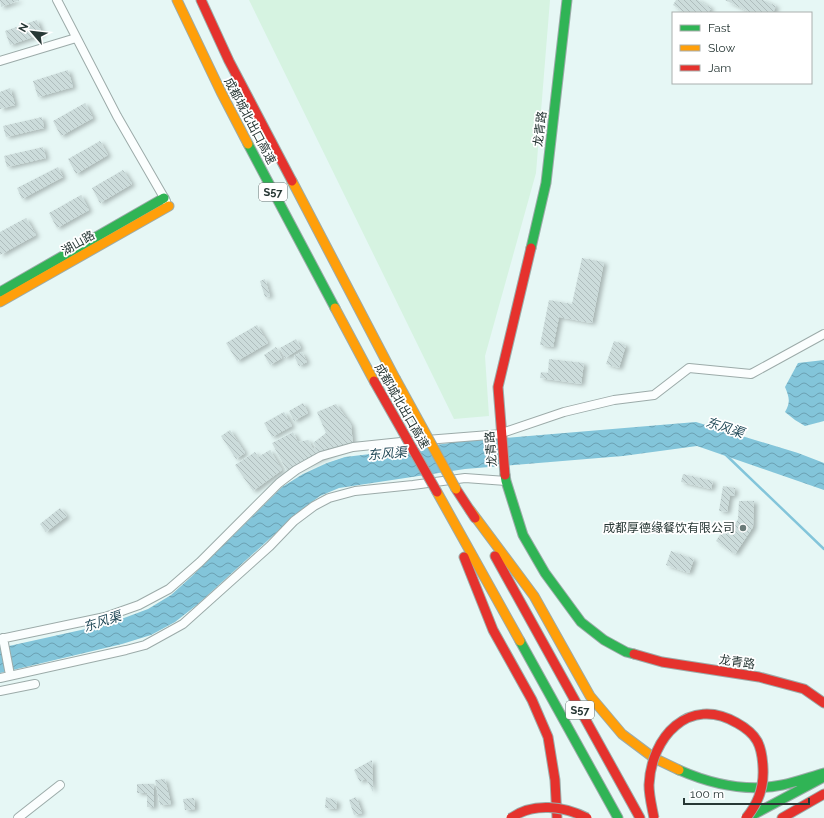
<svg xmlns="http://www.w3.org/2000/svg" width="824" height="818" viewBox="0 0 824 818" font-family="Raleway,'Noto Sans SC',sans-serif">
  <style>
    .green { fill: #d6f3e1 }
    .water { fill: url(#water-waves) }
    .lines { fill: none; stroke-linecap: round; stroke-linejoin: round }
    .stream { stroke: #83c5da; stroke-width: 2.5 }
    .building { fill: url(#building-back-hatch); filter: url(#shadow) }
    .street-casing { stroke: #9caba9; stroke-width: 10 }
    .fast-casing { stroke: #9caba9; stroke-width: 11 }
    .slow-casing { stroke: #9caba9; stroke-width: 11 }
    .jam-casing { stroke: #9caba9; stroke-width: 11 }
    .street { stroke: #fbfefe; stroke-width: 8 }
    .fast { stroke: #30b455; stroke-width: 9 }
    .slow { stroke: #ff9f0a; stroke-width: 9 }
    .jam { stroke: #e5322d; stroke-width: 9 }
    .slow-bridge-casing { stroke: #9caba9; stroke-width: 11; stroke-linecap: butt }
    .jam-bridge-casing { stroke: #9caba9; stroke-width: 11; stroke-linecap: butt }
    .slow-bridge { stroke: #ff9f0a; stroke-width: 9 }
    .jam-bridge { stroke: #e5322d; stroke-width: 9 }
    .poi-dot { fill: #6a7a78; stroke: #fff; stroke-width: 1.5 }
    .labels { text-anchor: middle; stroke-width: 3.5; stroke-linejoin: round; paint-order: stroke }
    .shield { fill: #fff; stroke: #687372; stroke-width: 1 }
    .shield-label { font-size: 11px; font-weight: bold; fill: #273735 }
    .street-label { font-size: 12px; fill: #273735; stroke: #fff }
    .poi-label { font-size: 12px; fill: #273735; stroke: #fff; text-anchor: end }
    .water-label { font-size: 13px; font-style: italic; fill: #234a58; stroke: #fff }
  </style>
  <defs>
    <pattern id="water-waves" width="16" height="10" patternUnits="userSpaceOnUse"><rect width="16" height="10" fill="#83c5da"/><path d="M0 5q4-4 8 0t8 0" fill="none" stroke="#6ba1b2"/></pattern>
    <pattern id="building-back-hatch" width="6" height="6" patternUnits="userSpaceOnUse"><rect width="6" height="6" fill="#ccdcdb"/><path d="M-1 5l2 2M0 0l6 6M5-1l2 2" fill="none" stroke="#afbdbd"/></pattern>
    <filter id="shadow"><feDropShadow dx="3.5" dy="2" stdDeviation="2" flood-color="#0004"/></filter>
  </defs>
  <rect width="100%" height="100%" fill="#e6f7f5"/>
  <path class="green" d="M249,0H550L536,173L485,356L489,416L454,419Z"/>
  <path class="water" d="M824,360V421L805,426L795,420L785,412C791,402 789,397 785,387L798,363Z
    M696,422L798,453L824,463V490L697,446L623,456L465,469L339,488L320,496L301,510L198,604L175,622L151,635L122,644L0,673V648L108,624L148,609L171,595L191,577L282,487L303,474L327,463L345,457L396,451L456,442Z"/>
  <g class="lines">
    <path class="stream" d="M726,455L824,549"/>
  </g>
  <path class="building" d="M0,0H20L1,7Z
    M676,0H698L711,8L708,13H685L673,5Z
    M725,0H763L776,6L773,13H751Z
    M37,20L42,34L10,45L5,31Z
    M68,70L73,87L38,97L33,81Z
    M10,88L15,105L0,109V92Z
    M85,103L93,118L61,136L53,121Z
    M42,117L44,128L6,137L3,126Z
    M100,141L108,155L76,174L68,159Z
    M43,147L46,158L7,167L4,156Z
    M58,167L63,177L22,199L17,188Z
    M123,170L132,184L100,203L92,188Z
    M81,195L89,210L57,228L49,213Z
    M26,218L36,235L0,255V232Z
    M582,258L604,262L592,323L559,317L553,347L540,345L549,300L572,304Z
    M265,279L270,296L265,297L260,281Z
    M257,325L268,343L237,361L226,343Z
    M296,339L301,348L285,358L280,348Z
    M614,341L626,345L619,368L606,364Z
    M276,347L282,358L270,365L264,355Z
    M302,352L307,362L299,366L294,356Z
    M549,359L584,363L581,384L540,378L541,372L548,373Z
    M303,403L308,413L294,421L289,411Z
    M336,404L351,425L353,444L288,473L272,443L293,432L298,442L308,440L313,449L316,447L313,443L326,433L317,412Z
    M284,412L292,426L272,437L264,423Z
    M230,430L245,453L236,459L221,436Z
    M270,450L282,470L253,491L235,465L255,452L258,457Z
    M683,474L713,481L711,489L681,482Z
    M723,486L735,488L734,496L730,495L727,512L719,511Z
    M739,501H754L753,527L735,554L716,541L726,525L732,529L738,519Z
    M60,508L67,516L46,532L40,524Z
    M671,551L694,559L689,573L666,565Z
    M372,760L373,792L366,778L360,782L354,770Z
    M165,779L171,804L160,805L155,780Z
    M137,784H154V807H147V793H137Z
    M326,797L337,801L336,809L325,808Z
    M356,797L362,813L354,815L349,800Z
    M194,798L195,809L185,810L183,799Z"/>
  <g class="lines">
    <g class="street-casing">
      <path id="street" d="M57,0L117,116L166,201
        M0,61L76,38
        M502,433L564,412L614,400L654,395L689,368L751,374L824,334
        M3,638L10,675
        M0,639L105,617L139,605L169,589L200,562L279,483L296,470L321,456L353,447L401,442L502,434
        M0,678L126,650L145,645L183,624L270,546L294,521L314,506L329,498L355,491L413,485L465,478L506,481
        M0,691L35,684
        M18,818L60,785"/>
    </g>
    <g class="fast-casing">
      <path id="fast" d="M248,144L335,308
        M531,248L546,183L567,0
        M0,292L164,198
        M505,475L506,481L523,535L545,573L581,622L604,640L626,652L634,654
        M520,641L618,818
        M679,770C711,784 748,792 782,785C796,782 810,777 824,773
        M747,818L822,778"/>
    </g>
    <g class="slow-casing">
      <path id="slow" d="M177,0L221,92L248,144
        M292,181L395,378
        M0,302L169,206
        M335,308L374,381
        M437,492L520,641
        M470,510L534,596L590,696L622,734L654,758L679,770"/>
    </g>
    <g class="jam-casing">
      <path id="jam" d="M201,0L229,61L292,181
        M505,475L498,387L531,248
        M456,489L475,518
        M495,556L640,818
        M464,557L493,630L532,700L548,737L555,780L557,818
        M634,654L662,662L759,677L804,689L824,703
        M782,818L824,794"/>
    </g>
    <use href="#street" class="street"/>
    <use href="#fast" class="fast"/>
    <use href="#slow" class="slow"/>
    <use href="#jam" class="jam"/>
    <g class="slow-bridge-casing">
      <path id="slow-bridge" d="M395,378L456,489"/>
    </g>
    <g class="jam-bridge-casing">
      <path id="jam-bridge" d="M374,381L437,492
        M511,818C533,802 564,806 587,818
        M654,818C652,807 649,796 649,785C651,737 689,695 737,723C757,734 762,745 763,768C764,786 758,804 746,818"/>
    </g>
    <use href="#slow-bridge" class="slow-bridge"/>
    <use href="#jam-bridge" class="jam-bridge"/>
  </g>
  <circle class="poi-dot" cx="743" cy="528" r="4"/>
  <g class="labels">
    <g class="shield">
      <rect x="259" y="183" width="28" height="18" rx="3"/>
      <rect x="566" y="701" width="28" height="18" rx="3"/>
    </g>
    <g class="shield-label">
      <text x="273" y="196">S57</text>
      <text x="580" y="714">S57</text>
    </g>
    <g class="street-label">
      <text transform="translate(250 121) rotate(62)" y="4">成都城北出口高速</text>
      <text transform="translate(540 129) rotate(-83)" y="4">龙青路</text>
      <text transform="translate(78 243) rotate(-30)" y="4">湖山路</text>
      <text transform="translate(402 406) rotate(60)" y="4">成都城北出口高速</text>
      <text transform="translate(491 449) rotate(-95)" y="4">龙青路</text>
      <text transform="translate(737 662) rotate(8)" y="4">龙青路</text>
    </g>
    <g class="poi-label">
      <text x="735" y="532">成都厚德缘餐饮有限公司</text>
    </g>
    <g class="water-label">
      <text transform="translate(725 427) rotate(18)" y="5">东风渠</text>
      <text transform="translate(387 453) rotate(-5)" y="5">东风渠</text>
      <text transform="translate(102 621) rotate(-18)" y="5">东风渠</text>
    </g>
  </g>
  <rect x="672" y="12" width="140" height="72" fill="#ffffff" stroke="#a9afae"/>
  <rect x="680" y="25" width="20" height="6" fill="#30b455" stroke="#a9afae"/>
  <text x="708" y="32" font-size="12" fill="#273735">Fast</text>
  <rect x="680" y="45" width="20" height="6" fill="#ff9f0a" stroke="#a9afae"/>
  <text x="708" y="52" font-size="12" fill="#273735">Slow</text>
  <rect x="680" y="65" width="20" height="6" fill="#e5322d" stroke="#a9afae"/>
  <text x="708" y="72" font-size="12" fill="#273735">Jam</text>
  <g transform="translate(32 32) rotate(298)" stroke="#ffffff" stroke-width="3" paint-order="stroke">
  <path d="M0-3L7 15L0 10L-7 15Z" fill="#273735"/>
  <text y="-6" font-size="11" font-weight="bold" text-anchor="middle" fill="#273735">N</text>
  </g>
  <path d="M684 798v6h125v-6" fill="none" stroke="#273735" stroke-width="2"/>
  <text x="690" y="798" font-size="12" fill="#273735" stroke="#ffffff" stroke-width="3" paint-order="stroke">100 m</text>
</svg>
